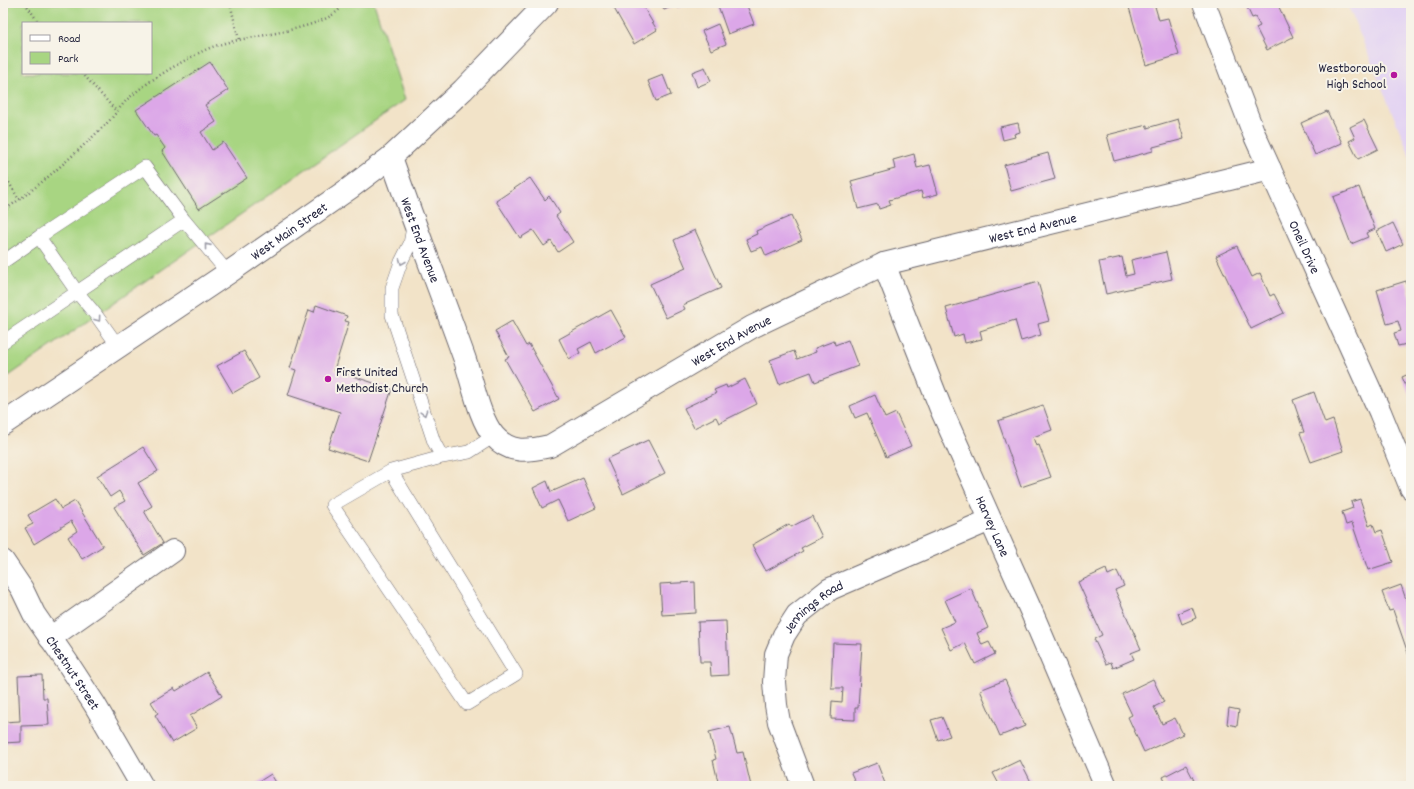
<svg xmlns="http://www.w3.org/2000/svg" width="1414" height="789" viewBox="0 0 1414 789" font-family="Dekko,sans-serif">
  <style>
    .built { fill: #e3d3f3 }
    .green { fill: #a8d582; stroke: #657c5e; fill-rule: evenodd }
    .building { fill: #dca7e8 }
    .lines { fill: none; stroke-linecap: round; stroke-linejoin: round }
    .service-casing { stroke: #6b666c; stroke-width: 14 }
    .minor-casing { stroke: #6b666c; stroke-width: 24 }
    .secondary-casing { stroke: #6b666c; stroke-width: 24 }
    .path { stroke: #6b666c; stroke-width: 2.5; stroke-dasharray: 1 3; stroke-linecap: butt }
    .service { stroke: #fff; stroke-width: 13 }
    .minor { stroke: #fff; stroke-width: 22 }
    .secondary { stroke: #fff; stroke-width: 22 }
    .oneway { stroke: #9c9ca7 }
    .poi-dot { fill: #b5179e; stroke: #f7f3e8; stroke-width: 1.5 }
    .labels { text-anchor: middle; stroke-width: 4; stroke-linejoin: round; paint-order: stroke }
    .poi-label { font-size: 14px; fill: #22223b; stroke: #f7f3e8; text-anchor: end }
    .street-label { font-size: 14px; fill: #22223b; stroke: #f7f3e8 }
  </style>
  <rect width="100%" height="100%" fill="#f7f3e8"/>
  <filter id="ink" filterUnits="userSpaceOnUse"><feTurbulence type="fractalNoise" baseFrequency=".025" numOctaves="2"/><feDisplacementMap in="SourceGraphic" scale="8" xChannelSelector="R" yChannelSelector="G"/><feConvolveMatrix kernelMatrix="1 2 1 2 8 2 1 2 1" color-interpolation-filters="sRGB"/></filter>
  <filter id="wash" filterUnits="userSpaceOnUse"><feTurbulence type="fractalNoise" baseFrequency=".012" numOctaves="4" result="noise"/><feDisplacementMap in="SourceGraphic" scale="16" xChannelSelector="R" yChannelSelector="G"/><feGaussianBlur stdDeviation="0.9" result="paint"/><feColorMatrix in="noise" values="0 0 0 0 0 0 0 0 0 0 0 0 0 0 0 0 0 1.4 0 .05"/><feComposite in="paint" operator="in"/></filter>
  <g filter="url(#wash)">
    <rect width="100%" height="100%" fill="#f2e3c8"/>
    <path class="built" d="M1347,3H1411V160L1406,146Z"/>
    <path class="green" d="M3,3H374L405,100L3,380ZM23,23H151V73H23Z"/>
    <g id="blocks">
      <path class="building" d="M611,3H641L657,30L634,44Z
        M660,3H689L678,8L677,4L664,10Z
        M717,3H746L754,24L728,34Z
        M1131,3H1154L1159,20L1168,18L1179,55L1146,65L1128,4Z
        M1245,3H1277L1293,37L1267,50L1256,28L1260,26L1255,17L1252,18Z
        M718,24L726,44L711,50L702,31Z
        M210,62L228,90L205,105L216,122L201,132L212,150L223,142L247,178L199,209L162,151L165,148L156,135L154,136L136,110Z
        M705,67L711,81L697,87L692,72Z
        M663,75L671,95L656,101L648,81Z
        M1327,111L1342,143L1315,155L1301,123Z
        M1178,119L1184,139L1153,147V151L1114,161L1107,135L1147,125V128Z
        M1364,120L1378,149L1358,159L1349,141L1355,138L1350,127Z
        M1018,123L1020,132L1014,134L1015,137L1003,140L1000,127Z
        M1048,153L1055,179L1011,191L1004,165Z
        M914,154L917,168L930,165L938,194L923,198L921,191L889,200L891,205L879,209L878,204L858,209L851,181L895,169L893,160Z
        M530,178L545,200L549,196L560,213L556,216L573,242L558,252L551,241L544,246L533,230L520,238L496,201Z
        M1359,187L1375,229L1366,233L1368,237L1351,244L1333,197Z
        M791,216L802,240L766,256L762,247L751,251L746,239L757,234L756,231Z
        M1393,223L1403,244L1386,252L1377,231Z
        M695,230L721,288L683,305L685,309L666,318L650,284L686,268L674,240Z
        M1237,246L1252,277L1260,273L1270,296L1274,294L1284,313L1251,329L1216,256Z
        M1166,252L1172,279L1106,294L1099,262L1122,257L1126,276L1134,274L1131,260Z
        M1406,281L1411,298V343L1398,346L1394,333L1401,331L1398,321L1387,324L1377,290Z
        M1038,282L1049,321L1038,324L1041,335L1021,341L1015,320L980,331L982,339L965,343L963,334L954,337L946,308Z
        M316,305L347,316L345,321L349,322L334,370L392,389L368,461L328,448L340,412L288,395L296,370L290,368L309,310L314,312Z
        M611,310L626,337L596,353L591,342L578,349L580,353L569,359L559,339Z
        M512,321L526,346L529,344L559,399L535,412L505,359L509,357L495,331Z
        M848,340L858,366L815,382L811,372L779,384L770,360L794,351L797,359L816,352L815,348L834,341L835,345Z
        M244,351L259,378L233,393L217,366Z
        M1411,373V398L1402,377Z
        M745,379L757,404L719,423L716,417L694,428L684,408L716,393L714,390L726,385L727,388Z
        M1314,392L1325,423L1333,420L1343,451L1311,462L1300,433L1304,432L1293,400Z
        M875,395L885,418L896,413L911,446L886,457L867,413L855,418L850,406Z
        M1043,405L1052,430L1033,437L1036,446L1039,445L1051,477L1021,487L998,421Z
        M648,440L665,473L623,494L607,459Z
        M143,447L158,471L138,483L152,506L144,511L163,543L144,555L114,507L125,501L119,491L110,497L97,476Z
        M583,478L596,508L568,521L558,500L542,508L533,488L547,481L551,492Z
        M55,499L61,509L75,501L103,546L82,559L68,537L77,531L71,521L34,544L25,528L33,524L28,515Z
        M1360,499L1369,526L1373,524L1376,532L1382,530L1393,562L1368,570L1352,523L1346,525L1342,512L1353,508L1351,502Z
        M812,516L822,537L801,548L803,551L766,571L752,545L789,524L791,527Z
        M1106,569L1108,575L1117,571L1124,586L1115,590L1141,649L1131,653L1134,659L1113,668L1111,662L1106,664L1094,639L1102,635L1078,582Z
        M695,582L696,613L662,615L660,584Z
        M1401,585L1411,614V662L1393,610L1389,611L1382,592Z
        M971,588L988,628L977,633L982,645L989,642L995,654L975,664L965,643L951,650L941,628L955,622L945,600Z
        M1192,607L1196,618L1182,624L1178,613Z
        M726,621L728,675L711,676L710,662H700L698,622Z
        M833,643L862,644L858,708H855V720L831,719L832,701L842,702L843,688H831Z
        M207,672L222,696L190,716L197,728L172,743L155,715L158,713L151,702L174,688L176,691Z
        M42,675L43,698H47L49,725L21,726V742L3,743V722L20,721L18,676Z
        M1153,679L1164,702L1154,707L1162,724L1175,718L1183,734L1144,752L1128,717L1132,715L1122,694Z
        M1005,680L1025,726L1000,736L980,690Z
        M1229,708L1239,710L1237,726L1227,724Z
        M942,717L950,736L938,740L931,720Z
        M730,727L737,753L743,752L751,786H719L713,760L716,759L709,732Z
        M1020,760L1033,786H1000L993,773Z
        M877,763L886,786H857L851,773Z
        M1186,765L1197,786H1167L1163,777Z
        M271,774L278,786H252Z"/>
    </g>
  </g>
  <g filter="url(#ink)">
    <use href="#blocks" fill-opacity="0" stroke="#6b666c" stroke-width="1"/>
    <g class="lines">
      <g class="service-casing">
        <path id="service" d="M413,227L410,244L401,262L392,288V315L434,442L442,457
          M3,262L39,237
          M3,342L184,220
          M118,346L96,315L77,292L39,237L145,167L184,220L228,273
          M391,471L516,674L467,704L332,505L391,471L442,457L469,452L494,436"/>
      </g>
      <g class="minor-casing">
        <g id="minor">
          <path id="s1" d="M1204,3L1254,134L1380,412L1411,488"/>
          <path id="s2" d="M391,157C414,224 440,290 464,357C472,379 479,419 494,436C510,454 528,451 550,446L752,327L884,264L1270,169"/>
          <path id="s3" d="M884,264L941,409L1032,613L1106,786"/>
          <path id="s4" d="M3,561L22,589L34,614L67,662L95,705L142,786"/>
          <path d="M50,638L173,551"/>
          <path id="s5" d="M803,786L779,722L776,705L774,682L776,654L784,635L797,615L830,589L990,520"/>
        </g>
      </g>
      <g class="secondary-casing">
        <g id="secondary">
          <path id="s6" d="M3,424L228,273L350,188L391,157L463,90L547,3"/>
        </g>
      </g>
      <path class="path" d="M25,3L39,23
        M230,3L239,40
        M82,73L117,112
        M3,172L19,200
        M3,211C40,186 73,156 105,125C114,117 120,106 129,98C149,80 179,63 203,51C219,43 238,40 255,37C274,33 337,24 343,3"/>
      <use href="#service" class="service"/>
      <use href="#minor" class="minor"/>
      <use href="#secondary" class="secondary"/>
    </g>
    <defs><path id="oneway-chevron" d="M-2-3.5L2.5 0L-2 3.5" fill="none" stroke-width="1.6" stroke-linecap="round" stroke-linejoin="round"/></defs>
    <g class="oneway">
      <use href="#oneway-chevron" transform="translate(207 246) rotate(-129)"/>
      <use href="#oneway-chevron" transform="translate(402 262) rotate(112)"/>
      <use href="#oneway-chevron" transform="translate(98 319) rotate(54)"/>
      <use href="#oneway-chevron" transform="translate(424 413) rotate(72)"/>
    </g>
  </g>
  <g class="poi-dot">
    <circle cx="1394" cy="75" r="4"/>
    <circle cx="328" cy="379" r="4"/>
  </g>
  <g class="labels">
    <g class="poi-label">
      <text x="1386" y="72">Westborough<tspan x="1386" dy="16">High School</tspan></text>
      <text x="336" y="376" text-anchor="start">First United<tspan x="336" dy="16">Methodist Church</tspan></text>
    </g>
    <g class="street-label">
      <text dy="5" stroke="none"><textPath href="#s2" startOffset="892">West End Avenue</textPath></text>
      <text dy="5" stroke="none"><textPath href="#s6" startOffset="345">West Main Street</textPath></text>
      <text dy="5" stroke="none"><textPath href="#s2" startOffset="88">West End Avenue</textPath></text>
      <text dy="5" stroke="none"><textPath href="#s1" startOffset="264">Oneil Drive</textPath></text>
      <text dy="5" stroke="none"><textPath href="#s2" startOffset="568">West End Avenue</textPath></text>
      <text dy="5" stroke="none"><textPath href="#s3" startOffset="284">Harvey Lane</textPath></text>
      <text dy="5" stroke="none"><textPath href="#s5" startOffset="199">Jennings Road</textPath></text>
      <text dy="5" stroke="none"><textPath href="#s4" startOffset="132">Chestnut Street</textPath></text>
    </g>
  </g>
  <rect width="1414" height="789" fill="none" stroke="#f7f3e8" stroke-width="16"/>
  <rect x="22" y="22" width="130" height="52" fill="#f7f3e8" stroke="#a29fa3"/>
  <rect x="30" y="35" width="20" height="6" fill="#ffffff" stroke="#a29fa3"/>
  <text x="58" y="42" font-size="12" fill="#22223b">Road</text>
  <rect x="30" y="52" width="20" height="12" fill="#a8d582" stroke="#a29fa3"/>
  <text x="58" y="62" font-size="12" fill="#22223b">Park</text>
</svg>
